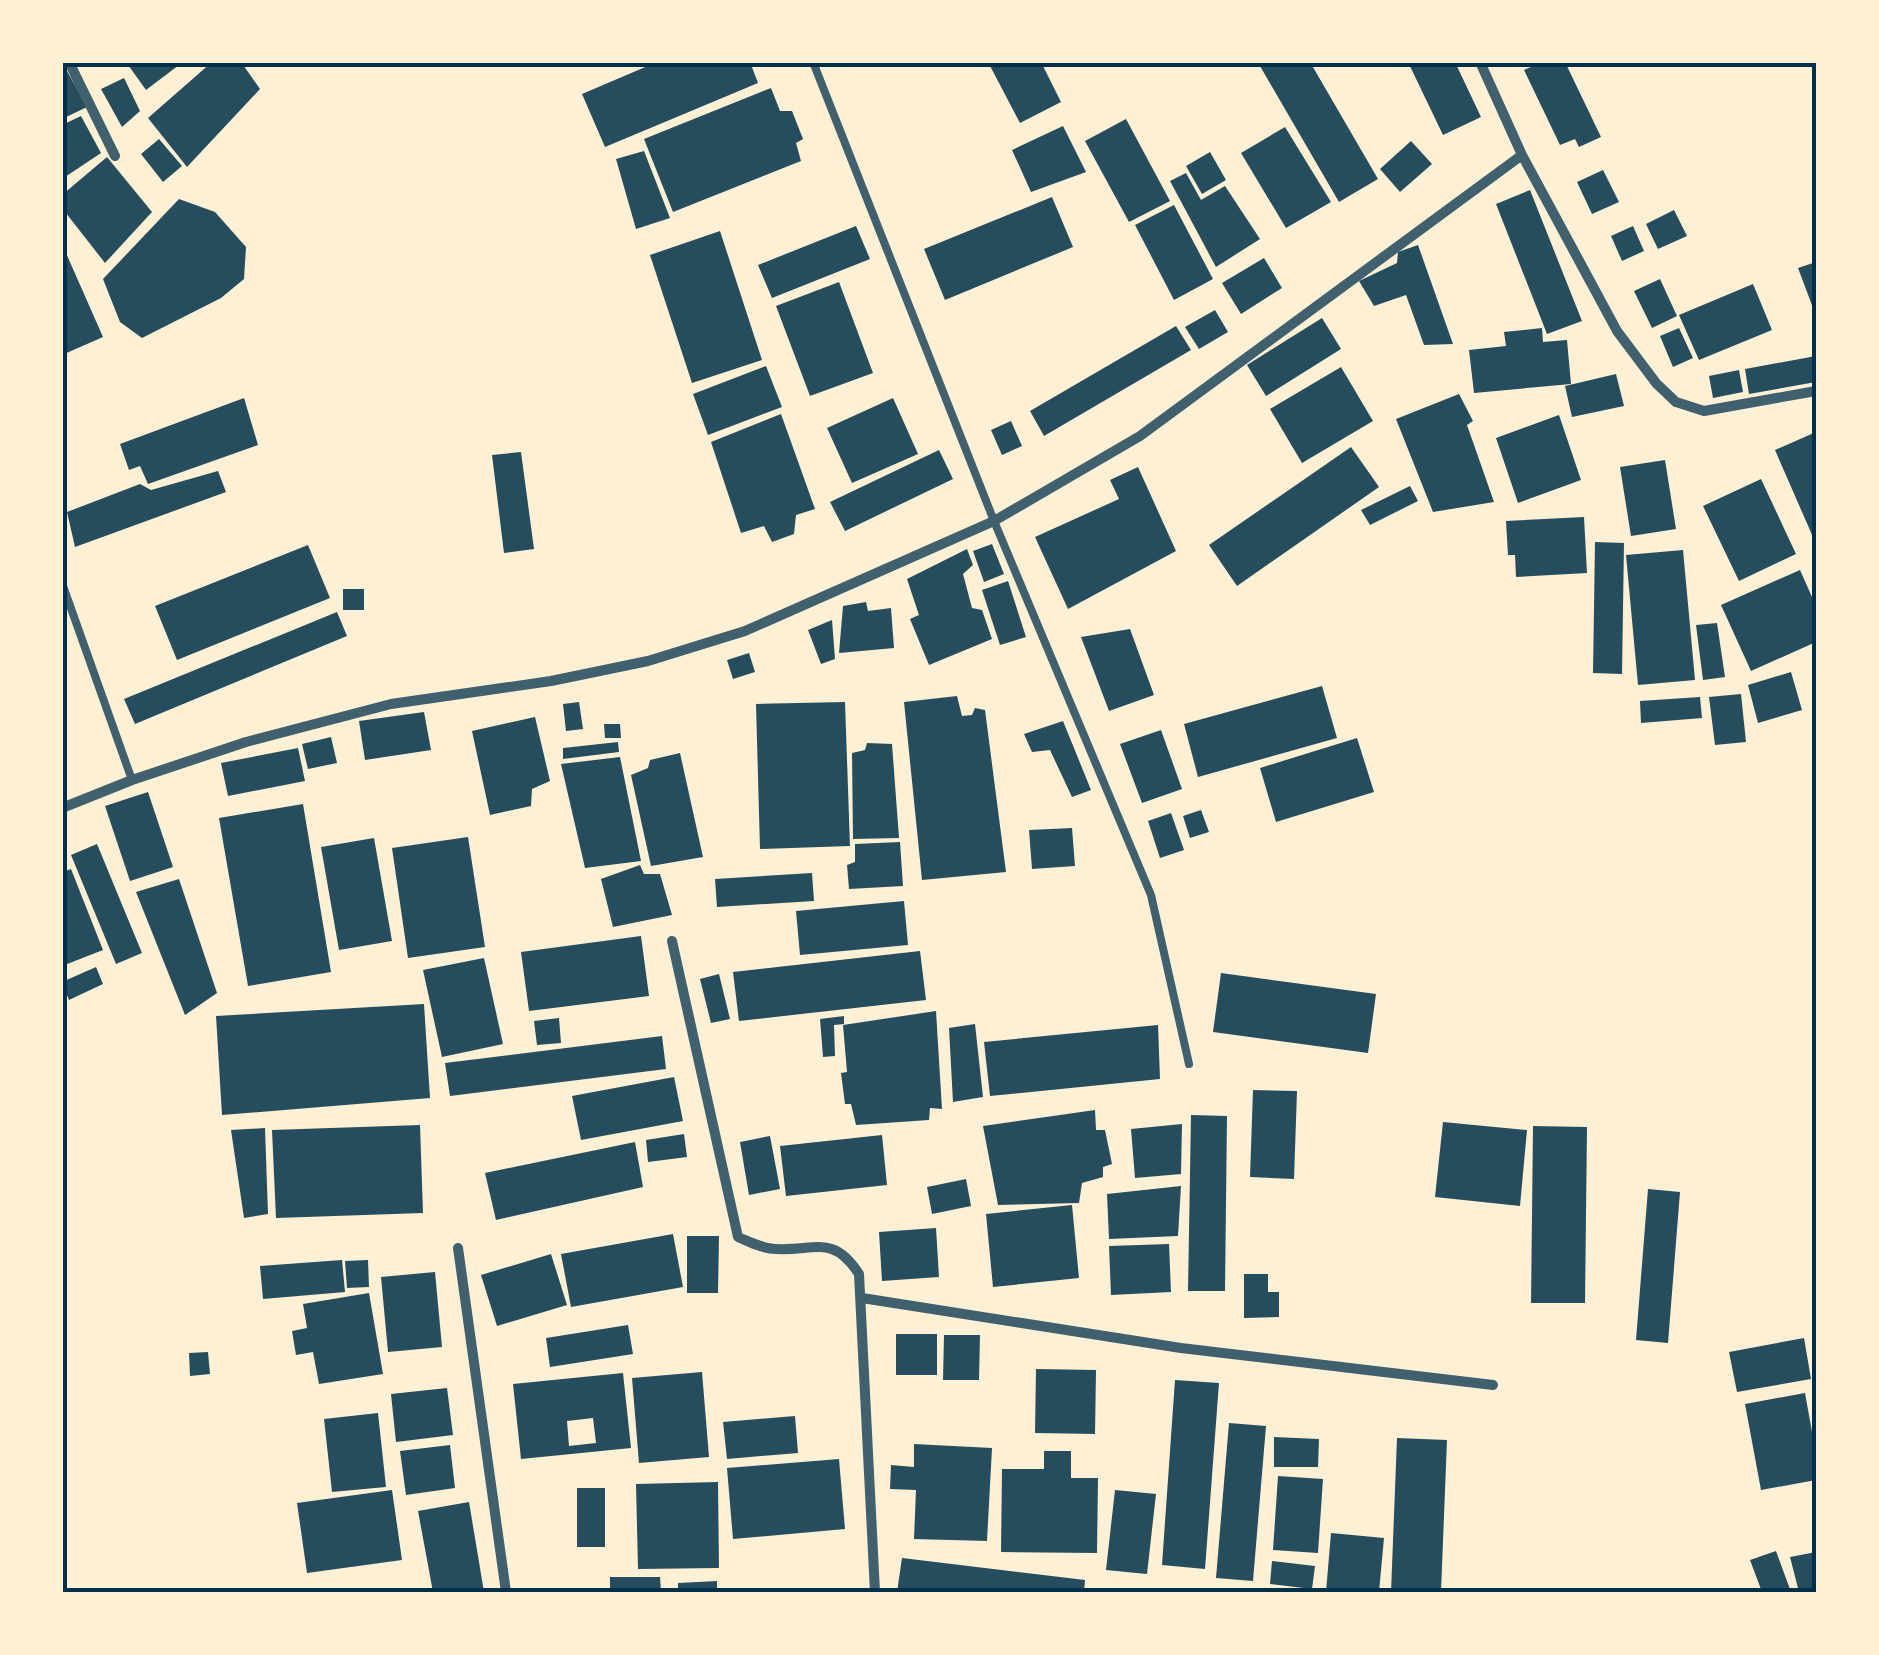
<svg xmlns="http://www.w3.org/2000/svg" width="1879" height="1655" viewBox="0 0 1879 1655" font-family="'Archivo Narrow',sans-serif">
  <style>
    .building { fill: #264d5e; fill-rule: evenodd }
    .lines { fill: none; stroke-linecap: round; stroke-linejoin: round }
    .service { stroke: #3f606c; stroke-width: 8 }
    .minor { stroke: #3f606c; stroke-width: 10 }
    .neatline { fill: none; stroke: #003049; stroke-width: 4 }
  </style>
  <rect width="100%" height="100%" fill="#fdf0d5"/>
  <path class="building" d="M62,62L87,107L62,119Z
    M126,62H183L146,90Z
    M212,62H241L260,89L187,167L148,118Z
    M657,62H750L758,83L605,147L582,94Z
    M988,62H1041L1061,102L1020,123Z
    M1265,62H1310L1378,179L1339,202L1260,66Z
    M1408,62H1455L1481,117L1443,135Z
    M1542,62H1565L1601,137L1579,147L1575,139L1560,145L1524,70Z
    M124,78L140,111L122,127L101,89Z
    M771,88L780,111H792L803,139L796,143L801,161L673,212L644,139Z
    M81,116L101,153L62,179V125Z
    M1126,119L1170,201L1129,222L1085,141Z
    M1063,126L1086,172L1031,192L1012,150Z
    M1285,127L1331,202L1286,228L1241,153Z
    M159,139L182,166L163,182L141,154Z
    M1411,141L1432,164L1400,192L1380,169Z
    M644,151L670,218L636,229L616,159Z
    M1210,152L1226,180L1202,194L1186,166Z
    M107,157L152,212L105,263L62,208V195Z
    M1603,170L1619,202L1592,214L1577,182Z
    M1186,173L1201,200L1225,186L1260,239L1216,267L1170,181Z
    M1530,190L1582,321L1547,334L1496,204Z
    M1052,197L1073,247L945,300L924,249Z
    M179,199L215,212L246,247L244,279L221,298L142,338L120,322L103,279Z
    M1174,205L1213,279L1174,300L1135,225Z
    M1674,210L1687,236L1658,249L1646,224Z
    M856,226L870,259L772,298L758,265Z
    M1633,226L1644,251L1622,261L1611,236Z
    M720,231L762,360L692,383L650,255Z
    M62,244L103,337L62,355Z
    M1418,245L1453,344L1424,345L1406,295L1374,306L1359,281L1397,263L1398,252Z
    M1264,258L1282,288L1241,314L1222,283Z
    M1816,262V307L1813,308L1798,268Z
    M1660,279L1677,316L1652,328L1634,291Z
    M839,282L873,373L810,396L776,306Z
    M1753,284L1772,330L1699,360L1679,315Z
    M1215,310L1228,332L1199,349L1185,327Z
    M1322,318L1341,349L1266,396L1247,365Z
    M1176,326L1191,350L1044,436L1030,411Z
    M1542,328L1543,342L1567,340L1571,384L1474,393L1469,350L1506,346L1504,332Z
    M1679,328L1693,358L1673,367L1660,336Z
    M1816,356V382L1749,394L1745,369Z
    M766,366L782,407L708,435L693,394Z
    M1341,367L1373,421L1302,463L1270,409Z
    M1739,370L1743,392L1713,398L1709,376Z
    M1616,374L1624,406L1572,417L1565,386Z
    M1459,394L1473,421L1467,425L1494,502L1433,512L1396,419Z
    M244,398L258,445L148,484L140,466L129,470L120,444Z
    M893,398L918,454L852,483L827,428Z
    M781,414L815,509L796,515L794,534L772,542L764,526L741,533L711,442Z
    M1559,415L1581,480L1518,503L1496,438Z
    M1011,421L1022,446L1002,455L991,430Z
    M1816,432V544L1775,450Z
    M1351,447L1379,487L1237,586L1209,545Z
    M939,450L953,479L845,531L830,502Z
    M521,452L534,549L504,553L492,455Z
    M1665,460L1676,529L1631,536L1620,467Z
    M1138,467L1176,551L1068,609L1035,537L1119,499L1110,480Z
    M218,471L226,492L75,547L67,512L140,484L151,490Z
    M1761,479L1796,554L1739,581L1703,506Z
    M1410,486L1418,501L1370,525L1361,510Z
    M1584,517L1587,573L1516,577L1515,555H1508L1506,521Z
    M1595,542L1624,543L1622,674L1593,673Z
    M992,544L1004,574L984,582L973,551Z
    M308,545L330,598L177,660L155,606Z
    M967,549L973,565L963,574L972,608L982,610L992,639L929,665L910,619L919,615L907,579Z
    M1683,550L1695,680L1638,685L1626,555Z
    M1800,570L1816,606V642L1751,671L1721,605Z
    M1008,581L1026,637L1000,645L982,590Z
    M343,589H364V610H343Z
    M866,602L868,611L891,608L894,648L839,653L843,606Z
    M337,612L347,636L135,724L124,699Z
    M832,620L835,659L821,664L808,630Z
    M1717,623L1725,677L1703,680L1696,625Z
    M1130,629L1154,695L1109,711L1081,637Z
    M749,653L755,672L733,679L727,660Z
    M1791,672L1802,710L1758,723L1748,685Z
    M1322,686L1337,738L1198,777L1184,724Z
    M1741,694L1746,742L1715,745L1709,697Z
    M957,696L962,716L972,715L975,708L985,710L1006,872L922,880L904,702Z
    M1700,697L1702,718L1641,723L1640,701Z
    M579,702L583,729L566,731L563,704Z
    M845,702L850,846L760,849L756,704Z
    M424,712L431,750L365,760L359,721Z
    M535,717L550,781L532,789L531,806L490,815L472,731Z
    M1063,721L1091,790L1072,797L1050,750L1032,752L1024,734Z
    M604,724H620L621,738H605Z
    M1161,730L1182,789L1142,803L1120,744Z
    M331,737L337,763L308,769L302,744Z
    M1357,738L1374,792L1276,822L1260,768Z
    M618,742L619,752L563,759V748Z
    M867,743L892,744L899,838L853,839L852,753L865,750Z
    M298,748L305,781L228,796L221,763Z
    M680,753L703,857L651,866L631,775L648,768L650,760Z
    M620,757L641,861L585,868L561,764Z
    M148,792L173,867L130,881L105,806Z
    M303,804L331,972L248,986L219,818Z
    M1201,810L1209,832L1190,838L1183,816Z
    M1171,813L1184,850L1160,858L1148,821Z
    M1072,828L1075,866L1032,869L1029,830Z
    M468,837L485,947L408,958L392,848Z
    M374,838L392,941L339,950L321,847Z
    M900,842L903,886L849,889L847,865L855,862V844Z
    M97,844L142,953L116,964L71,855Z
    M640,865L644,874H660L672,915L613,927L601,879Z
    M71,869L103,950L62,966V872Z
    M812,873L814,901L717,907L715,879Z
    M179,879L217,993L185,1015L136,892Z
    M904,901L908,945L800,955L796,911Z
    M641,936L649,996L529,1011L521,952Z
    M920,951L926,1000L739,1021L733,972Z
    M484,958L503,1044L442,1057L423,970Z
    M96,967L103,984L69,1000L62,982Z
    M1221,973L1376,994L1368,1053L1213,1032Z
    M719,974L730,1019L711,1023L700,979Z
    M424,1004L430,1098L222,1115L216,1016Z
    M936,1011L942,1109L930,1108L929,1120L856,1125L851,1104H845L841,1073L847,1072L843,1025Z
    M844,1016V1024L834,1025L835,1056L823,1057L820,1019Z
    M559,1018L561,1043L537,1045L534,1021Z
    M975,1024L983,1097L953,1102L949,1028Z
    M1158,1025L1160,1079L990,1096L984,1042Z
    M662,1036L666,1069L450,1096L445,1063Z
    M674,1077L683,1121L581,1140L572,1096Z
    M1253,1090L1297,1091L1294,1179L1250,1177Z
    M1095,1110L1096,1130H1105L1112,1164L1103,1167V1177L1082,1183L1079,1203L998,1205L983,1126Z
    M1191,1115L1227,1116L1225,1291H1188Z
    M1443,1122L1527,1130L1520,1206L1435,1197Z
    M1182,1124L1181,1174L1135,1178L1131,1129Z
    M420,1125L423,1213L276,1218L272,1130Z
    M1533,1126L1587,1127L1585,1303H1531Z
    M265,1128L268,1214L244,1218L231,1130Z
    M684,1134L687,1157L648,1162L646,1140Z
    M882,1135L887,1185L786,1196L780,1146Z
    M770,1136L780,1189L749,1195L740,1142Z
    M635,1142L643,1187L496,1220L485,1173Z
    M966,1179L971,1206L932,1214L927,1187Z
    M1181,1186L1178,1236L1109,1239L1107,1194Z
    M1648,1189L1680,1192L1668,1343L1636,1340Z
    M1072,1205L1079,1278L993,1287L986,1214Z
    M936,1228L939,1277L882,1281L879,1232Z
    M673,1234L683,1287L571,1307L561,1254Z
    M687,1236H719L718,1293H687Z
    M1169,1244L1171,1292L1111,1295L1109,1246Z
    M551,1254L567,1305L497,1326L481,1275Z
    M342,1260L345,1292L263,1299L260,1266Z
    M368,1260L369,1287L347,1288L345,1261Z
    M435,1272L442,1347L388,1352L381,1277Z
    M1244,1274H1268V1292H1279V1317L1244,1318Z
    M369,1293L383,1374L319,1384L313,1352L296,1355L292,1331L307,1328L303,1304Z
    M628,1325L633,1354L550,1367L546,1338Z
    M896,1334H937V1375H896Z
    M944,1335H980L979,1380H943Z
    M1804,1338L1811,1379L1737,1392L1729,1352Z
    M208,1352L210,1374L190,1376L189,1353Z
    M1036,1369L1096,1370L1095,1434L1035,1433Z
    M702,1372L709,1457L639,1463L632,1378Z
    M623,1373L631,1448L521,1459L513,1384ZM593,1418L596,1443L569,1446L567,1421Z
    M1175,1380L1219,1383L1205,1569L1162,1565Z
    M447,1388L453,1435L396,1442L391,1394Z
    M1805,1393L1816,1454V1480L1761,1490L1745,1404Z
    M378,1413L386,1487L332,1492L324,1419Z
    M795,1416L798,1453L727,1459L723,1422Z
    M1229,1423L1266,1426L1253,1581L1216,1578Z
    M1274,1437L1319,1439L1318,1467H1274Z
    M1397,1438L1447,1440L1441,1592H1391Z
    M914,1444L992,1448L987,1541L914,1539L916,1490L890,1489L891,1465L914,1467Z
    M450,1445L455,1488L406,1495L400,1451Z
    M1044,1451H1071V1478H1098L1097,1553L1001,1552L1002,1469H1044Z
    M839,1459L845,1529L733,1539L727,1468Z
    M1278,1476L1323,1479L1318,1553L1273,1550Z
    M718,1482L719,1568L638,1569L636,1484Z
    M577,1488H605V1547H577Z
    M392,1490L402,1560L307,1573L297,1503Z
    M1115,1490L1156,1494L1147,1574L1106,1570Z
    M469,1502L484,1592H433L418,1511Z
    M1331,1533L1384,1538L1379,1592H1326Z
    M1776,1551L1791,1592H1762L1750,1560Z
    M1816,1552V1592H1799L1790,1557Z
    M902,1558L1085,1580L1084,1592H897Z
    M1272,1561L1315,1566L1312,1589L1270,1584Z
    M610,1577H660L661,1592H610Z
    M717,1581V1592H678V1583Z"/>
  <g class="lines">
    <path class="service" d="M813,62L994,521L1151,895L1189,1064
      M62,583L132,780"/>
    <path class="minor" d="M69,62L115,156
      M1480,62L1522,155L1617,331L1656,383L1676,402L1704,411L1816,391
      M62,808L132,780L246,742L391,704L551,681L648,661L745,631L994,521L1140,436L1522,155
      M672,941L738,1237C750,1242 763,1249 776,1249C816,1251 833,1234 859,1274L875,1592
      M458,1248L506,1592
      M862,1298L1181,1348L1493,1385"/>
  </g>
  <rect width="1879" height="1655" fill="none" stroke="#fdf0d5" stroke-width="130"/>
  <rect x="65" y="65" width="1749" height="1525" class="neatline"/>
</svg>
